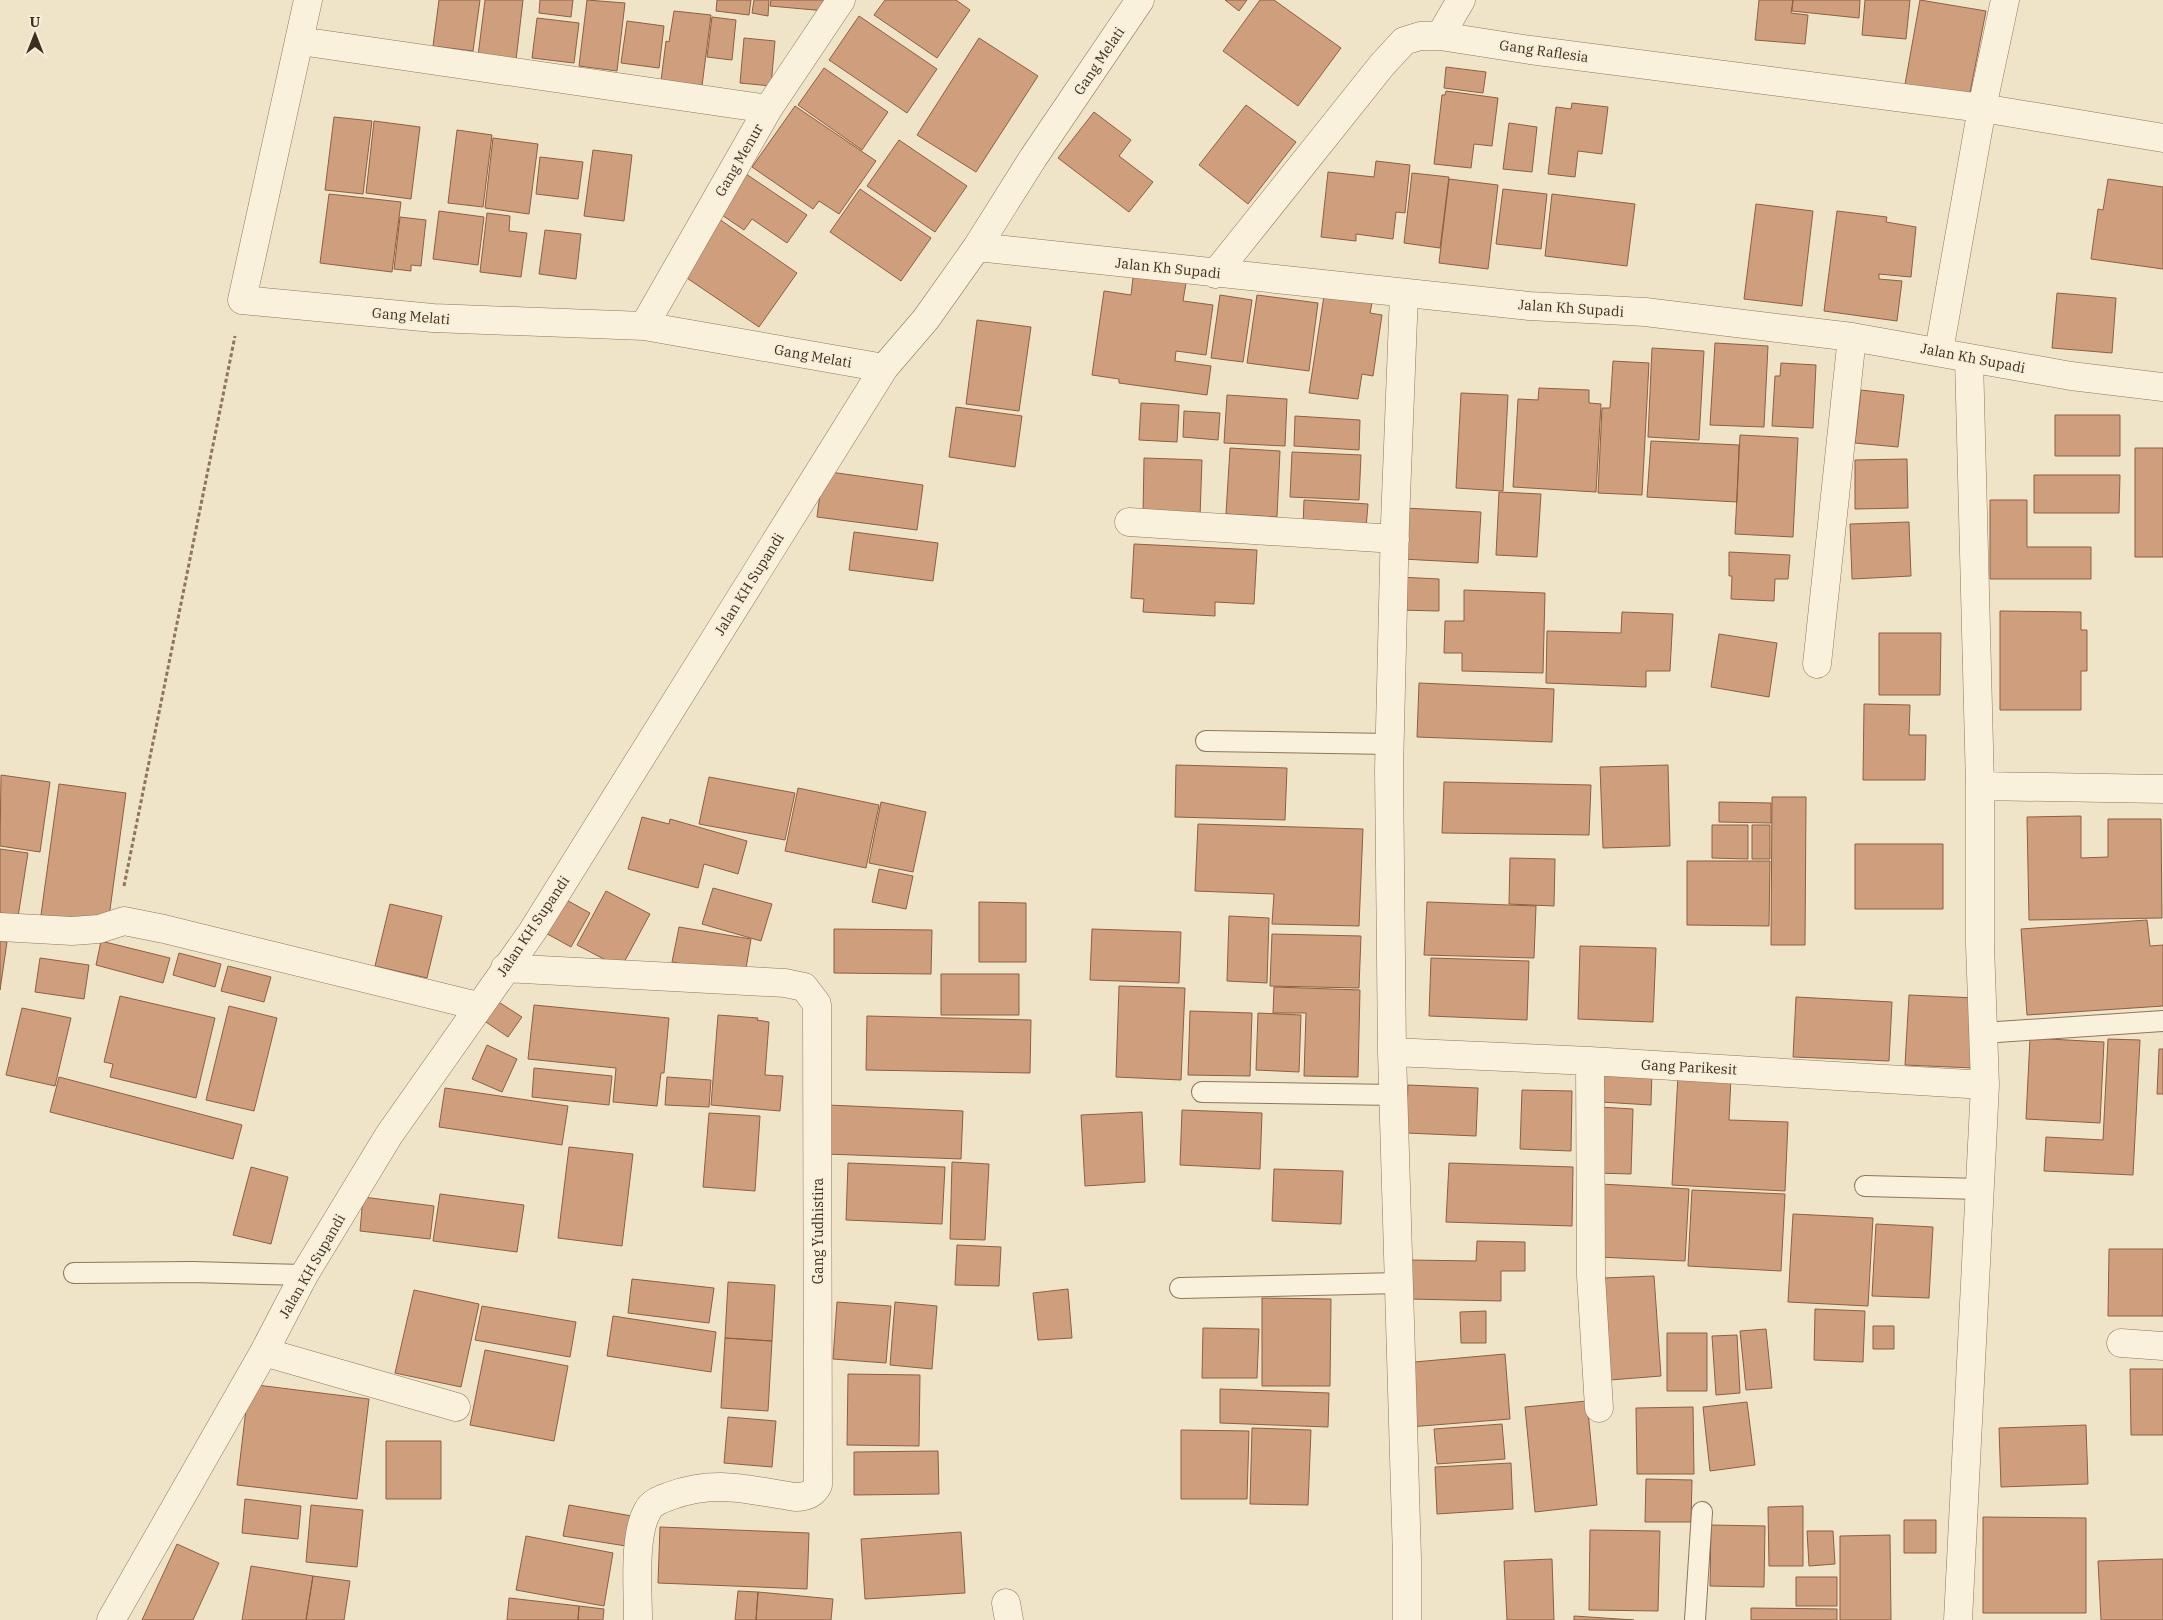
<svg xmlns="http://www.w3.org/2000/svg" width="2163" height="1620" viewBox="0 0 2163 1620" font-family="'IBM Plex Serif',serif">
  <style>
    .building { fill: #cf9f7d; stroke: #8d5f41 }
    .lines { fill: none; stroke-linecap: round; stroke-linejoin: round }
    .lane-casing { stroke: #8d765c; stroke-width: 22 }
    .street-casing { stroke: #8d765c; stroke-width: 29 }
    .path { stroke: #8d765c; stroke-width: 3; stroke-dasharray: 4 2.5; stroke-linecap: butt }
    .lane { stroke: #faf1dc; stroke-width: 20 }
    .street { stroke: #faf1dc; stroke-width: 28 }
    .labels { text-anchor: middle; stroke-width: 4; stroke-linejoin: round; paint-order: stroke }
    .street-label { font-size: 14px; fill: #3d2e20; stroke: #f7eed8 }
  </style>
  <rect width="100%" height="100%" fill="#f0e4c8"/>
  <path class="building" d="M439,0H480L473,51L433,46Z
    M485,0H523L516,60L478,56Z
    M540,0H573L571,17L539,13Z
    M587,0L625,3L617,71L579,66Z
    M717,0H751L749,15L716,11Z
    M754,0H769L768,16L752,13Z
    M771,0H827L826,11L770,6Z
    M885,0H956L970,10L937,58L874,15Z
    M1225,0H1247L1239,11Z
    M1260,0H1274L1341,48L1298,106L1223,51Z
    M1759,0H1793L1791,13L1808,15L1805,44L1755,40Z
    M1793,0H1860L1859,18L1792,11Z
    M1865,0H1910L1906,39L1862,35Z
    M1920,0L1986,11L1968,103L1904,90Z
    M674,11L711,15L702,86L661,81L666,41L669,42Z
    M859,16L937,69L907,113L829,60Z
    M712,17L736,20L732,60L707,57Z
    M537,18L579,23L574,63L532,58Z
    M627,21L664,26L659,68L621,63Z
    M744,38L775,41L771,86L740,83Z
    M979,38L1038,76L976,172L917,135Z
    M1446,67L1486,72L1483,93L1444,88Z
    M824,68L888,112L862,150L798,105Z
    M1446,91L1498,98L1492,146L1474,144L1471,168L1434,164L1442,95H1445Z
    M1572,103L1608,107L1602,154L1578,151L1575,177L1548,174L1556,107L1571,109Z
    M1246,105L1296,142L1248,204L1199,165Z
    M795,106L876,161L839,214L819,201L813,209L752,167Z
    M1094,112L1131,140L1119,156L1153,182L1129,212L1058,158Z
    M334,117L372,121L363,194L325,190Z
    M374,121L420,127L411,199L366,193Z
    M1509,123L1537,127L1532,172L1503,169Z
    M457,130L492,135L483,207L448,203Z
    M493,138L538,144L529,214L485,208Z
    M899,140L967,186L935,232L867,186Z
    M593,150L632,155L624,221L584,216Z
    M540,157L583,162L578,199L536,194Z
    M1376,161L1410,165L1405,213L1396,212L1393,239L1356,234V241L1321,237L1328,172L1374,177Z
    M1412,173L1449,177L1440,248L1404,243Z
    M746,174L807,215L787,243L752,219L744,230L719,213Z
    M1449,179L1498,185L1488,269L1439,263Z
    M2108,179L2163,187V269L2091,259L2098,209L2103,210Z
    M860,189L931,238L901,281L830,232Z
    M1503,189L1547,194L1541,249L1496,244Z
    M329,194L401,202L392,272L320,263Z
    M1552,194L1635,204L1627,266L1545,256Z
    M1756,204L1813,211L1802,306L1744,299Z
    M439,211L484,217L478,265L433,259Z
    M1837,211L1887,217L1886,222L1916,227L1911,277L1879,274V279L1902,281L1897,321L1824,311Z
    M487,213L510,216L509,231L527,233L521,277L480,272Z
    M400,217L426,220L421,266L411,265V271L394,269Z
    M719,219L797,273L759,327L681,274Z
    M545,230L581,234L576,279L539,274Z
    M1134,269L1187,277L1183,301L1213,305L1206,355L1176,351L1175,361L1211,366L1207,395L1119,383V379L1092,375L1104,291L1131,295Z
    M2057,293L2116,298L2112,353L2052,348Z
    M1220,295L1252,300L1243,362L1211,358Z
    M1257,295L1318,303L1309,371L1247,363Z
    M1324,296L1372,303L1370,313L1382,315L1373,376L1362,374L1358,399L1309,393Z
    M977,320L1031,327L1019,411L966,404Z
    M1715,343L1768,346L1764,427L1710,425Z
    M1652,348L1704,351L1699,440L1648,437Z
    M1613,361L1649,363L1642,495L1598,493L1602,408H1610Z
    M1781,363L1816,365L1813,428L1772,426L1775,376H1780Z
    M1539,388L1589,390V403L1601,404L1596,492L1513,487L1518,399L1538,400Z
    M1861,390L1904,395L1898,447L1855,443Z
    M1461,393L1508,395L1503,491L1456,488Z
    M1227,395L1287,399L1285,446L1224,443Z
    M1141,403L1179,405L1177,442L1139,440Z
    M956,407L1022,416L1015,467L949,457Z
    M1184,411L1220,413L1218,440L1183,437Z
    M2055,415H2120V456H2055Z
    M1295,416L1360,420L1359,450L1294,446Z
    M1740,435L1798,438L1793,537L1735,534Z
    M1651,441L1739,445L1737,502L1647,497Z
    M1230,448L1280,451L1277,517L1226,514Z
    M2135,448H2163V557H2135Z
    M1292,452L1361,455L1359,500L1290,497Z
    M1144,458L1202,460L1200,517L1143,515Z
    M1907,459L1908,508L1855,509V460Z
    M823,471L923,485L917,530L817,517Z
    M2034,475H2120L2119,513H2034Z
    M1499,492L1541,494L1537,557L1496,555Z
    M1304,500L1368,504L1366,529L1303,527Z
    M1990,500H2027V547H2091V579H1990Z
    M1405,508L1481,512L1478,563L1402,559Z
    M1909,522L1911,576L1852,579L1850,524Z
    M854,532L938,543L933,581L849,570Z
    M1134,544L1257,550L1254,604L1215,602V616L1143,612L1144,599L1131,598Z
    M1729,552L1790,555L1788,579H1775L1774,601L1731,599L1732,576H1729Z
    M1399,577L1439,579V611L1398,610Z
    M1464,590L1545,593L1543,673L1462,671V653H1444L1445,621H1464Z
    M2000,611L2081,612V630H2087V671H2081V710H2000Z
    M1622,612L1673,614L1670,671H1646V687L1546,683L1547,631L1621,633Z
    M1879,633H1941L1940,695H1879Z
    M1719,634L1777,643L1769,697L1711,687Z
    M1419,683L1554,689L1552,742L1417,737Z
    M1864,704L1910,705L1909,735H1926L1925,780H1863Z
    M1176,765L1287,768L1285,820L1175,817Z
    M1668,765L1670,846L1603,848L1600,767Z
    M1,775L50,782L40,852L0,846Z
    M709,777L795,793L785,840L699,824Z
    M1444,782L1591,785L1589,835L1442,833Z
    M59,784L126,793L108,924L41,915Z
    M798,788L879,805L866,868L785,851Z
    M1772,797H1806L1805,945H1771Z
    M881,802L926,812L913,872L869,863Z
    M1719,802L1771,803V823L1719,822Z
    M2081,816V858L2108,857V819H2161L2162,918L2029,920L2027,817Z
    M642,817L669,824L670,819L747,841L738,874L704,864L698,888L628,869Z
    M1198,824L1363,829L1359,926L1272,924L1274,894L1195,891Z
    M1712,825H1748V859L1712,858Z
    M1752,825H1770V859H1752Z
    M1855,844H1943V909H1855Z
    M0,849L28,853L18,917L0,914Z
    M1510,858L1555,859L1554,906L1509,904Z
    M1687,861H1770L1769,926L1687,925Z
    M879,869L913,876L906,909L872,902Z
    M713,888L772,904L761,941L702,924Z
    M606,891L650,914L621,968L577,945Z
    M561,897L590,913L571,947L542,931Z
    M979,902L1026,903V962H979Z
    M1427,902L1536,906L1534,958L1424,955Z
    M390,904L442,916L427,978L375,966Z
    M1229,916L1269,918L1267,983L1227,981Z
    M2147,920L2150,946L2163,945V1006L2027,1015L2021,929Z
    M679,927L751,939L745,974L672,962Z
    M834,929L932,930L931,974L834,973Z
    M1092,929L1181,932L1179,983L1090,980Z
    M1272,934L1361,936L1359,988L1270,986Z
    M0,941L7,942L0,990Z
    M101,941L170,958L163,983L96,965Z
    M1580,946L1656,948L1653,1022L1578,1019Z
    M179,953L221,964L215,987L173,975Z
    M40,958L89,965L84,999L35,992Z
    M1431,958L1529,961L1527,1020L1429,1016Z
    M228,966L271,977L264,1002L221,991Z
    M941,974H1019V1015H941Z
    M1119,986L1185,988L1181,1080L1116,1077Z
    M1274,987L1360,990L1358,1077L1304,1076L1306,1013H1273Z
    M1909,995L1976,998L1973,1068L1905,1065Z
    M120,996L215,1018L196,1098L110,1077L113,1064L104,1062Z
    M1796,997L1892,1002L1889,1061L1793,1057Z
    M497,1001L522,1017L508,1037L483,1020Z
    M534,1005L669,1018L664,1073H661L657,1106L613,1102L616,1068L528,1059Z
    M229,1006L277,1018L254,1111L206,1100Z
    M22,1008L71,1018L55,1086L6,1075Z
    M1190,1011L1252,1013L1250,1076L1188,1075Z
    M1258,1013L1301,1015L1299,1072L1256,1070Z
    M718,1015L758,1018L757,1020L769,1022L765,1075L783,1076L780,1111L711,1105Z
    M867,1016L1031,1020L1030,1073L866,1070Z
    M2030,1038L2104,1042L2100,1123L2026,1119Z
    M2108,1039L2140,1040L2133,1175L2044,1171L2046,1137L2103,1140Z
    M487,1045L517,1059L502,1092L472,1079Z
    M2159,1049H2163V1094H2157Z
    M1603,1067L1652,1069L1651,1105L1601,1102Z
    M534,1068L612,1076L609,1105L532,1097Z
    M1678,1075L1731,1077L1729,1120L1788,1122L1785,1191L1672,1185Z
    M59,1077L242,1125L233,1159L50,1112Z
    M667,1077L711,1080L709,1107L665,1105Z
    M1408,1085L1478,1088L1476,1136L1406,1133Z
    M445,1088L568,1106L562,1145L439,1127Z
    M1522,1090L1572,1091L1571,1151L1520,1149Z
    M828,1105L963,1111L961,1159L826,1154Z
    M1599,1107L1633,1109L1631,1174L1596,1173Z
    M1182,1110L1262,1113L1260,1169L1180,1165Z
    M1142,1112L1145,1182L1085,1186L1081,1115Z
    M709,1113L760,1116L755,1191L703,1187Z
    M569,1147L633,1154L622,1246L558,1238Z
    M952,1162L989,1164L985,1240L950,1239Z
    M848,1163L945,1167L942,1224L846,1220Z
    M1449,1163L1573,1167L1572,1226L1446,1222Z
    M251,1167L288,1177L271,1244L233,1235Z
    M1274,1169L1343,1171L1341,1224L1272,1221Z
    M1601,1184L1689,1189L1685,1261L1598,1257Z
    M1692,1190L1785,1194L1781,1271L1688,1266Z
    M440,1194L524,1205L517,1252L433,1241Z
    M363,1197L434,1206L430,1239L360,1231Z
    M1793,1214L1873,1218L1868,1306L1788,1302Z
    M1876,1224L1933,1227L1929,1298L1872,1296Z
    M1477,1241L1525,1242V1271H1501V1301L1410,1299L1411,1260L1476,1261Z
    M957,1245L1001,1247L999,1286L955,1285Z
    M2109,1249H2163V1316H2108Z
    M1654,1276L1661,1376L1610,1380L1603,1278Z
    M632,1279L714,1288L709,1323L628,1313Z
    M728,1282L775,1285L772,1341L725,1338Z
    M1068,1289L1072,1338L1038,1340L1033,1293Z
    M414,1290L479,1304L461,1387L395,1373Z
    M1262,1298L1331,1299L1330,1386H1262Z
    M837,1302L891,1306L886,1363L833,1359Z
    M895,1302L937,1306L932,1369L890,1365Z
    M482,1306L576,1322L570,1357L475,1340Z
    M1815,1309L1865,1311L1863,1362L1814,1360Z
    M1486,1311V1343H1461L1460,1312Z
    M613,1316L716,1332L711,1372L607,1356Z
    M1873,1326H1894V1349H1873Z
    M1203,1328L1259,1329L1257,1378H1202Z
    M1766,1329L1772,1388L1746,1390L1740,1331Z
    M1667,1333H1707V1391H1667Z
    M1737,1335L1740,1393L1716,1395L1712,1336Z
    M725,1338L772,1341L768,1411L721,1408Z
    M485,1350L568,1366L554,1441L470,1425Z
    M1505,1354L1510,1419L1409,1427L1403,1363Z
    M2130,1369H2163V1435H2131Z
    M848,1374L920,1375L919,1446L847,1445Z
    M249,1384L369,1399L357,1499L237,1485Z
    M1220,1389L1329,1393L1328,1427L1220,1423Z
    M1587,1401L1597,1505L1535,1512L1525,1407Z
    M1747,1402L1755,1465L1710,1471L1703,1407Z
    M1693,1407L1694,1474H1637L1636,1408Z
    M728,1417L776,1421L772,1467L724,1463Z
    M1502,1424L1505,1459L1437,1464L1434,1429Z
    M2086,1425L2088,1484L2001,1487L1999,1428Z
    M1252,1428L1311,1430L1308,1505L1250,1504Z
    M1181,1430L1249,1431L1247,1499H1181Z
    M386,1441H441V1499H386Z
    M938,1451L939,1494L854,1495V1452Z
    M1511,1463L1513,1509L1437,1514L1435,1467Z
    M1646,1479L1692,1480L1691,1522H1645Z
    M245,1499L301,1506L298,1539L242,1533Z
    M311,1505L363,1510L357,1567L306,1562Z
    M569,1505L632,1516L626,1546L563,1536Z
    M1803,1506V1566H1769L1768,1507Z
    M1983,1517L2086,1518V1613H1983Z
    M1904,1520H1936V1553H1904Z
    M1711,1525L1765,1526L1764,1587L1710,1586Z
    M660,1527L809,1533L807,1589L658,1583Z
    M1590,1530L1660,1531L1658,1611L1589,1610Z
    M1807,1531H1833L1835,1564L1809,1566Z
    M961,1532L965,1593L865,1599L861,1539Z
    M1890,1535L1891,1620H1840V1536Z
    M526,1536L613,1553L604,1606L516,1590Z
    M177,1544L219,1563L193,1620H142Z
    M1552,1559L1554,1620H1507L1504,1561Z
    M2163,1559V1620H2101L2098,1561Z
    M251,1566L313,1576L306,1620H242Z
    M313,1576L350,1581L344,1620H306Z
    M1796,1577H1837V1606H1796Z
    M738,1591L758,1592L756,1620H735Z
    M758,1592L833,1599L831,1620H756Z
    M509,1598L579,1606L578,1620H507Z
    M579,1606L604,1609L603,1620H578Z
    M1751,1608L1837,1609V1620H1751Z
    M1574,1616L1634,1620H1574Z"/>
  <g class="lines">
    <g class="lane-casing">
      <path id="lane" d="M1206,741L1390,744
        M1983,1033L2163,1021
        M1202,1092L1394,1095
        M1865,1186L1980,1189
        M74,1273L193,1272L304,1275
        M1180,1288L1399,1283
        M1695,1620L1702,1512"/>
    </g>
    <g class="street-casing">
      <path id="street" d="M308,0L242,300L433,318L644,326L884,368
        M1440,36L1461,0
        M300,41L768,109
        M977,247L1529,306L1645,312L1852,337L2071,376L2163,387
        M1215,274L1382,65L1404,41L1420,36H1440L1530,50L1982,108L2163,138
        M1404,293L1395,523L1389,770L1392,1052L1407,1558V1620
        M644,326L768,109L841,0
        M1939,351L1982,108L2005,0
        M1129,522L1395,539
        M1817,664L1852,337
        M1980,786L2163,789
        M0,927L72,931L99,929L124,921L164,929L478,1006
        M505,968L785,983L804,987L817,1004L818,1485C813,1495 805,1497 795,1497C748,1490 716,1479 670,1496C662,1499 652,1502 648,1510C633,1534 638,1591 638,1620
        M1392,1052L1590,1061L1985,1085
        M1590,1061L1591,1276L1599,1408
        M2121,1343L2163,1346
        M264,1352L456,1407
        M1006,1603L1009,1620
        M111,1620L264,1352L304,1275L389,1135L532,932L884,368L926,319L977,247L1033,158L1140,0
        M1958,1620L1985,1085L1980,945V786L1969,358"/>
    </g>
    <path class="path" d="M124,886L235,336"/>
    <use href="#lane" class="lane"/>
    <use href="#street" class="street"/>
  </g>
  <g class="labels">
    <g class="street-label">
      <text transform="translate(1544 51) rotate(8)" y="5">Gang Raflesia</text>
      <text transform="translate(1099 61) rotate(-56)" y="5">Gang Melati</text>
      <text transform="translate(739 160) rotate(-60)" y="5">Gang Menur</text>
      <text transform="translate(1168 268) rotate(6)" y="5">Jalan Kh Supadi</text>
      <text transform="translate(1571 308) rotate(4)" y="5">Jalan Kh Supadi</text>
      <text transform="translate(411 316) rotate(5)" y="5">Gang Melati</text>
      <text transform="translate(813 356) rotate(10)" y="5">Gang Melati</text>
      <text transform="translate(1973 358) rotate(11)" y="5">Jalan Kh Supadi</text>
      <text transform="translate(749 584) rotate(-58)" y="5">Jalan KH Supandi</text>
      <text transform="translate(533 926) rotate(-56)" y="5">Jalan KH Supandi</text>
      <text transform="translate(1689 1067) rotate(3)" y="5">Gang Parikesit</text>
      <text transform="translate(818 1231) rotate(-90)" y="5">Gang Yudhistira</text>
      <text transform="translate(312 1266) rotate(-60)" y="5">Jalan KH Supandi</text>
    </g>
  </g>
  <g transform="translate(35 35)" stroke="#f7eed8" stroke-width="4" paint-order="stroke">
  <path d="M0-4L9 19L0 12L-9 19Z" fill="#3d2e20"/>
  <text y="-8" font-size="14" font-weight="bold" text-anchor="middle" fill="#3d2e20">U</text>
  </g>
</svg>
